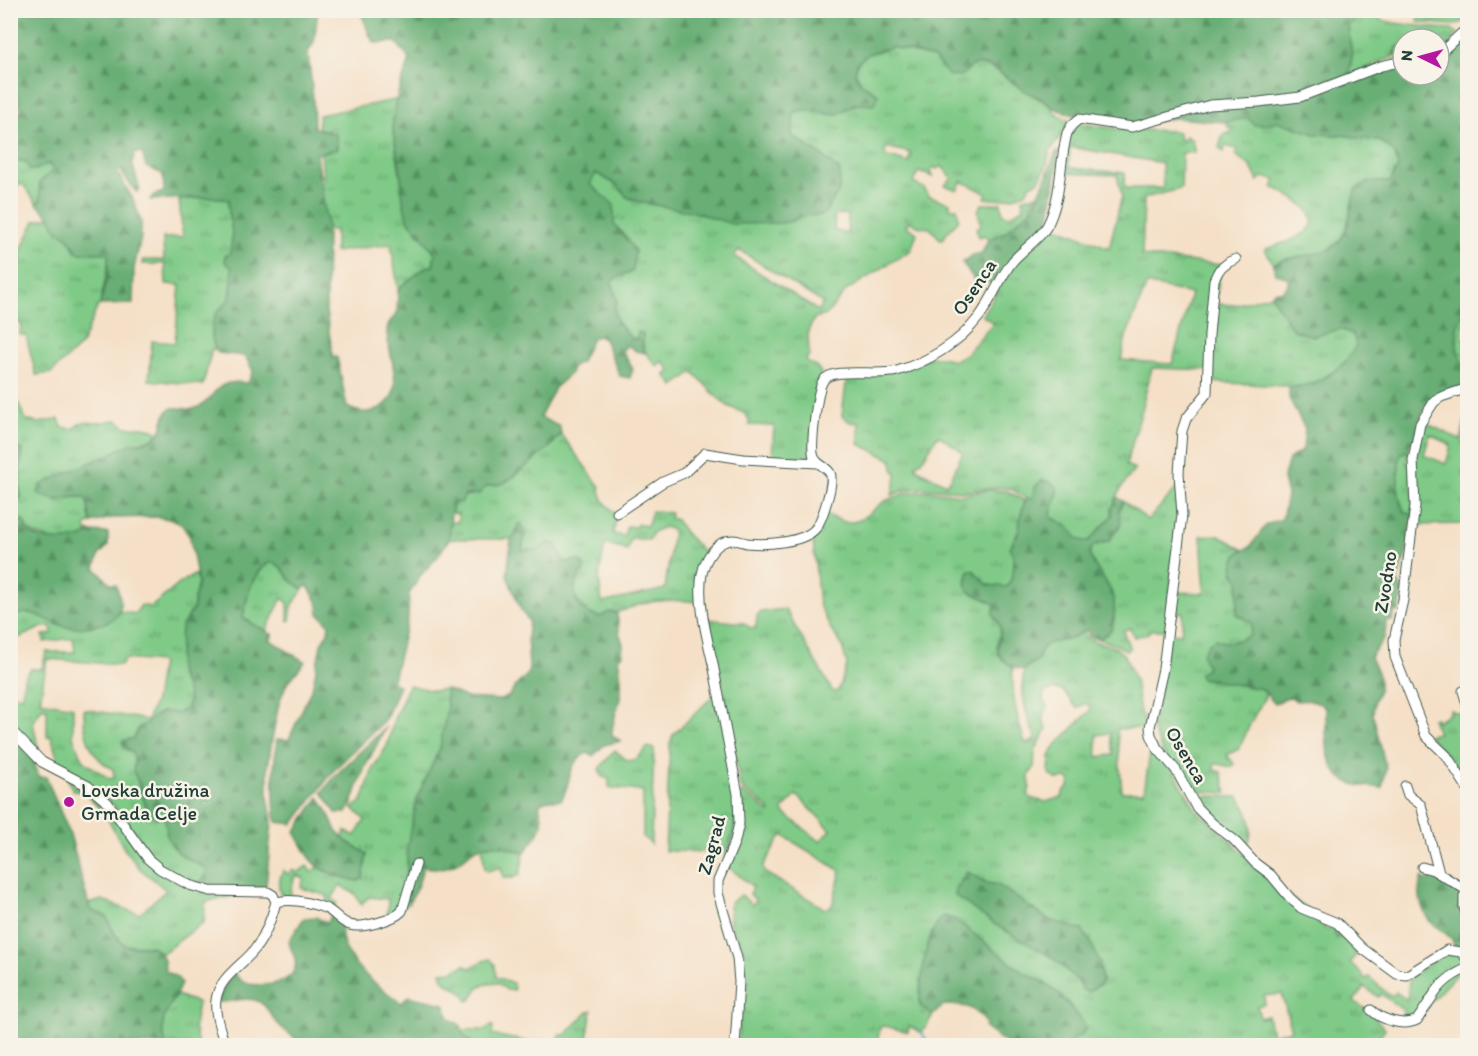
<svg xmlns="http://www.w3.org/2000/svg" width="1478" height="1056" viewBox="0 0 1478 1056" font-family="Itim,sans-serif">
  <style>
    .grass { fill: url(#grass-tufts); stroke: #4f845e; stroke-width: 1.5; fill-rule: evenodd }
    .forest { fill: url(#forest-firs); stroke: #437654; stroke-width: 1.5 }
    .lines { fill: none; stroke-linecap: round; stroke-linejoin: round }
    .stream { stroke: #47abc6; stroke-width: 2 }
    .street-casing { stroke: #3f554a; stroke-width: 11 }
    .street { stroke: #fff; stroke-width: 9 }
    .poi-dot { fill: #b5179e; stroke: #f7f3e8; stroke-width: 2 }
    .labels { text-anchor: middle; stroke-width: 5; stroke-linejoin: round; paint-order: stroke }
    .street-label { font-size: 20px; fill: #1f3d34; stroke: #f7f3e8 }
    .poi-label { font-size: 20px; fill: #1f3d34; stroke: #f7f3e8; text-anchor: start }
  </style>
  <defs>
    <pattern id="grass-tufts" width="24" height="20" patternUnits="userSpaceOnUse" patternTransform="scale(1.5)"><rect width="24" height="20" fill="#7fca87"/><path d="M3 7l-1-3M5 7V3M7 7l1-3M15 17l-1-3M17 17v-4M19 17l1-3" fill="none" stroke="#67a56f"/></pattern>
    <pattern id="forest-firs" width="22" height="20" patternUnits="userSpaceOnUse" patternTransform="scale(1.5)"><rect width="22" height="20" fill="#67ae74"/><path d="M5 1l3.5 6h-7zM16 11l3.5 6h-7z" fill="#548f60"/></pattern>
  </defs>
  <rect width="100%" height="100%" fill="#f7f3e8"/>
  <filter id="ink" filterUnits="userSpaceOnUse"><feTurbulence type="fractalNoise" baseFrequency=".0167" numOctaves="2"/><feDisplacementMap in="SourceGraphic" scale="12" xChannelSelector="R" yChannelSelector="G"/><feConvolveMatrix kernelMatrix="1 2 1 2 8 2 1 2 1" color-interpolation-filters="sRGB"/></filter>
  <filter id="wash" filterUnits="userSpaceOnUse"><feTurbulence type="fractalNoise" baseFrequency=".008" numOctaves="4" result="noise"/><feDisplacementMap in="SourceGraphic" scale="24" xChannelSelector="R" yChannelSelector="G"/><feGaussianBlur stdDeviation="1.35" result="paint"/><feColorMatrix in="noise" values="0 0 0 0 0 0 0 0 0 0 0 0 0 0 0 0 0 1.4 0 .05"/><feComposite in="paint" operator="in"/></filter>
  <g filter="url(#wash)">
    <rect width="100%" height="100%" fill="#f5e0c7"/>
    <path class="grass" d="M1352,11H1367L1381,20L1395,23L1452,30L1458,33L1449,45H1439V39H1403V44L1396,48L1393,57L1349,75L1352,56L1348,25L1354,20L1350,16Z
      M1414,11H1467V21L1454,25L1418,22L1419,12Z
      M893,47L934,58L960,76L975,64C1001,68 1005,79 1025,91C1035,98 1044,99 1053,108V112L1071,122L1050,151L1047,165L1038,182L1030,185L1026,193C1012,198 999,201 985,198L987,194L962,181L957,190L945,185L952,179L942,166L937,169L933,167L930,173L933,177L918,172L913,183L924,188L929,196L950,203V208H957L959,219L941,240L930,228L917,226L909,221L906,226L917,233L911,250L847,290L826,315L815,318L808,331L809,356L806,359L808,363L814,365L821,372L817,388L810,458L806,460L772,458L774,426L749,425V419L744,413L728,406L717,397L693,372L674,386L665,375L671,371L662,361L657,366C647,355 642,350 643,335L642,333L638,332L637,339L631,338L618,323L614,309L617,301L612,282L615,278L633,271L628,239L614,224L589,184L596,173L617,185L628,197L644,203L763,222L781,223L793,221L800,216L821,215L807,145L792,136L794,112L808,110L835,115L878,94L863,85L855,73L857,63L868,54ZM886,147L911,153L909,163L885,156ZM835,214L848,215L847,234L834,230ZM739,250L823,303L818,311L734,256Z
      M394,100L397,101L393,117V132L408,220L435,253L433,266L426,267L398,289L391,244L335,252V230H327L320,181H324L321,153L337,149L336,134L318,128L319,115Z
      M1248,118L1263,125L1277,121L1315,134L1342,135L1382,142L1395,154L1398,166L1390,182H1370L1353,198L1347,226L1339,242L1326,252L1284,259L1273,264L1265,249C1285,243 1335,230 1301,204C1293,198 1284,191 1273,188L1276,180L1261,177L1258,181L1251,167L1236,155L1237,149L1225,146L1224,152L1219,148L1223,134L1231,133L1232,128L1228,127L1226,122Z
      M1079,123L1119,129L1174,131L1179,132V138L1184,141L1186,136L1192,140L1195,152L1182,153L1181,189L1144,198L1142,256L1221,265L1207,370L1152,368L1143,402L1144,403L1126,465L1135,469C1125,482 1112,499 1112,516L1089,542C1077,542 1076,536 1069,528C1064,523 1056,520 1050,517L1058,493L1050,482L1043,480L1038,485L1032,499C1022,499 1016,489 1007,488C992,486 980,491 966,491C941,491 916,483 892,495L897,474L893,469L892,460L859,444V423L850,422L842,416L847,375C854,376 863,377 870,376C893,371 933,348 953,361L966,354L993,323L982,315L1016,262L1052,225L1109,248L1122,196L1117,175L1063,173L1067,137ZM1070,147L1162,163L1163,188H1127L1124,185L1125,173L1072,168L1069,166ZM1147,284L1191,294L1172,364L1121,360L1126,337ZM938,435L963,452L951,478L946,484L916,468V464L922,461Z
      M19,160L25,161L36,170L48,163L53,170C35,188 40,176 40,201L37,204L23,184L19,185L14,180L16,170L14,161Z
      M1037,194L1030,211L1023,218L1004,233L988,240L986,235L979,237L976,228L981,226L978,211L982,204L1001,203L1003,214L1008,216L1024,208L1022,199Z
      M213,197L229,200C227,209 230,217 231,226C233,235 232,244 230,253L225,257V262L232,268L233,279L229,300L215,316L212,336L215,349H212L203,385L149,380L152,341L175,343L180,285L166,284L165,264H143V260H164L163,238L183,237L179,200Z
      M50,217C57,230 58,227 67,236C71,241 74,248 79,253L108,252L109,260L100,305L98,306L81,345L51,373L36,375L26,335H19L21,326L19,322L11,320L10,268L20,263L21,250L35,221Z
      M1271,295L1294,330L1325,333L1340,329L1353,334L1356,345L1352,354L1342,366L1318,381L1301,387L1210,382L1212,309L1219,304L1235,305Z
      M1467,303V317H1465L1462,338L1467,339V371C1452,351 1454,322 1467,303Z
      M10,365L17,400L26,420L38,423L59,419L62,427L73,429C84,419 84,423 96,423C103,423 110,420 117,420L126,427C137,428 150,424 159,434C145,445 126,444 111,454C91,467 74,486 56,501L74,497H84L87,501L91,523L85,525L86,531L90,532C69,552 29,535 11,519V508L21,497L19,488L21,459L23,454L18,448L11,452Z
      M1467,413V524L1415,525V462L1424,422L1461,440ZM1430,434L1451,445L1446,464L1424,455Z
      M561,434L600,487C600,500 608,506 617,515L613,534L624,536L627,526L636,527L637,524L647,526L652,511L671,513L670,518L676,520L684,532L704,553L698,576V602C679,600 660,599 641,604C630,607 620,614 609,612L600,617C582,614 569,597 578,578C580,573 584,572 585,566C580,558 573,561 565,563L548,543L538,550H522L525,533L518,525L514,538L511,539H449L451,522H458V514L451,513C455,497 464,495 479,494L487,486L502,484L512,478L551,446ZM664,527L673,530L665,589L602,603L599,577L605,544L627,550L631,538L649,540L653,532Z
      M1409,450L1407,463L1411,465L1413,514L1405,513C1395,493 1398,475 1400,454Z
      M1178,487L1180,494L1166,630H1149V633L1134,637L1130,628L1123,631L1130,649L1126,651L1117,645L1099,639C1109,633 1113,630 1114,618C1118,584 1098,580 1089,553L1093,546L1109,541L1123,501L1148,520Z
      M989,490L1007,491L1025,501L1018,533L1012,543L1015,566L1013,576L1007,588C988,586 985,585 973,570H969L966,582L968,591L995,604V618C1006,631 996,635 997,648C997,656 1008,663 1013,668C1011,694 1017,718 1025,743L1034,741L1035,737C1026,716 1019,690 1025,668L1038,659L1043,647L1049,643L1069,639L1083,632L1090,640L1116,648L1125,656L1135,680L1140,712L1148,728L1117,729L1122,792H1144L1151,747L1154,746L1170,765L1196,810L1267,874L1280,891L1328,922L1324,928L1328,930L1333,923L1339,927L1334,933L1337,937L1343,930L1361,950L1350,962L1366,979L1369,977L1389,995H1394L1396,992L1407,1000L1409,980L1412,976L1445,953H1457L1467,962L1418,1016L1399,1020L1404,1011L1381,994L1378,997L1364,987L1354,1001L1372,1014L1385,1029L1373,1045H1066L1082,1034L1071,1006L1059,994L1042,981L1021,971L956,920L944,916L929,939L920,988V1006L933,1015L922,1033L910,1026L908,1032L885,1026L880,1027L877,1045H738L743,962L742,943C729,931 728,920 730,903L741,895L752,905L756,901L750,894L753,887L726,865L742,791L770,813L769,809L740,786L733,739L707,619L744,623L750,628H756L757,616L760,612L785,609L833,692L838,691L847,665L843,649L844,648L832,631L819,605L813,540V532L825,514L844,522H853L860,520L885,501L906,493L929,491L960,495ZM1055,689L1063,691L1077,708L1084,704L1090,705V711L1057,744L1050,756L1049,774L1058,780L1065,778L1070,780L1069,787L1063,792V797L1045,802L1030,798L1028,794L1030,787L1029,775L1034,768L1035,751L1047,729C1042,721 1042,714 1048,707L1043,699L1044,692ZM1110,733L1114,755L1097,757V735ZM797,795L831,830L820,841L784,813L783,809ZM782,835L841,871L832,906L825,909L764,872L763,866ZM967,872L987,883L998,885L1049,920L1073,928L1090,941L1100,963L1102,983L1088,992L1083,990C1066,959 1030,946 1001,928C986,919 972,908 958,898L955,895L957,887ZM1282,994L1291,1030L1272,1035L1268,1016L1260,1018L1257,1006L1265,1004L1264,996Z
      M1219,535L1244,550L1238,553L1233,573L1239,579L1237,614L1252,623L1250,636L1227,644L1215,639L1205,660L1207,667L1200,674L1201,678L1262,689L1266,695L1251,722L1239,749L1227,755L1234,764L1231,767L1214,763V770L1221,772L1227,793L1195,791L1188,786L1164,754L1152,729L1169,633L1181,634L1183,613L1172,610L1175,592L1205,593L1201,536Z
      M269,563C282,562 283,573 291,580C294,583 299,586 303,589L292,606L290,621L288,620V603L282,598L266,631L243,618C248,594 249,580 269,563Z
      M196,574L198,583L194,599V608L186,619L180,677L187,690L189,701L186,709L176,714C155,706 157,719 139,727L134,738L123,741L124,748L133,753C135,760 133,767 135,773C138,785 143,796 146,808L165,819L166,826L197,864L205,867L207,871L204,878L198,885L157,863L142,845L119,811L107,799L60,768L51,736L47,737V708H42L33,722L40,758L11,727V694L22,696L24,678L31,669H42L46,652H75L73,638L44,642L43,635L52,634L51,626L43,627L11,641V619C25,606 43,616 57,625L119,614V611L135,614L141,605L151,607L183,581ZM47,659L121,665L125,659L161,662L155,701L147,720L84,709C83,733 90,758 113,769L114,778L110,779L85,762L78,749L73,736V707L40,701Z
      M409,685L434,691L446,689L447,709L440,748L417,798L415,807L407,860V896L409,903L387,918L388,899L369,897L361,904L355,894L340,885L332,899L337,903L332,909L282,896C276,888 280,879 283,870L288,874L294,870L297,873L307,866L311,872L318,867L334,875L357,881L363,878L367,854L346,841L343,837L345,831L355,836L365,820L353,808L362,801L373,768L387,746L394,719ZM295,875L304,878L301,888L328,896L326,904L290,895Z
      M718,691L737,801L732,835L724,855L717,852L665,851L670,743L673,735Z
      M1450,710L1467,716V774L1464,776L1428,735L1438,733L1432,719L1436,718L1437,721L1450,713Z
      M648,747L654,749L651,844L643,837V791L609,788V779L602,777L599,769L615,750L628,761L636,759Z
      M67,777L107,804L158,870L234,895C226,900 217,896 205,903L204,922L161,954L153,946L126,945L119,940L102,914L94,913L90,910L88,904L102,900L139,914L166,890L140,869L125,850L106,816L84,792L73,791Z
      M1206,796L1239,797C1249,812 1257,832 1245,848L1212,821L1197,804L1200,797Z
      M497,845L509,847L524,853L520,874L513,878H503L501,867L488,871L485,869L482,846Z
      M490,959L495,965L496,977L513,983L514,990H507L498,983C477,986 481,982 471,1000L468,1001C466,998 465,995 462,992C454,984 443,986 441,972L453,971L465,965L469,968C477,966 481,960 490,959Z
      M177,995L198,1003L194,1026L198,1045H166C160,1026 163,1009 177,995Z
      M592,1010L586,1045H558L559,1034L565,1035L588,1012Z
      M490,1026H493L492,1035L529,1042L547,1040V1045H551H475L464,1036L461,1030H485Z"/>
    <path class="forest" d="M1181,10L1220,12L1228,10H1265L1352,16L1354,20L1348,26L1352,56L1349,75L1398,60L1396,55L1393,57L1396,48L1402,44L1403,75H1439V45L1454,46L1463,37C1465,49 1469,61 1467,73C1466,87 1455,97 1468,109V303L1457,326V350L1467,371V386C1426,397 1424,399 1415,441H1412L1409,450L1400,454C1398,476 1395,493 1405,513L1413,514L1407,552L1397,580L1403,591L1399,611L1394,612L1392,621H1386L1385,637L1370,657L1379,678V690L1374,701L1373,715L1386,768L1382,788C1373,786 1363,787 1353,784C1322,774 1326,735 1326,708C1315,699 1310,700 1296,701L1291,697L1285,698L1275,704L1262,689L1201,678L1199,674L1207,667L1202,654L1209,643L1215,639C1229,645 1236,642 1250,635L1252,623L1237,614L1239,579C1230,569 1233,564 1238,553L1250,547L1266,525L1282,519L1287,495L1283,479L1289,459L1303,450L1305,429L1289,398V387C1316,388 1344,370 1356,345L1353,334L1340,329L1313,336L1293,330L1271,295L1274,291H1282L1288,285V278L1275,273L1273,264C1302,251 1336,262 1348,225C1351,213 1352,200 1356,188L1370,182H1390L1398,167L1395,154L1382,142L1342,135L1315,134L1277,121L1263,125H1254L1248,118L1226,122L1175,118L1139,124L1080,117L1053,108L1045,100L1025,91L1000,72L990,66L975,64L960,76H949L934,58L893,47L868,54L857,63L855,74L863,85L878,94L877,100L873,105L854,104L835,115L808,110L794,112L792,136L823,156L840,171L839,191L825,213L820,215L800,216L793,221L781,223L732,224L694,212L644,203L627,197L617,185L596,173L590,184L614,205V224L635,250L633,271L615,278L612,282L617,301L614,309L618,323L631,338L637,339L638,332L643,334L642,347L645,353L636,351L627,345L622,351L633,369L630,378L620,376L604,339L598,336L592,338L581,362L574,365L570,373L555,388L540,417L560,427L561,434L551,446L512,478L502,484L487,486L479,494L465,495L462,501L453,504L451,513L449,539L438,556L420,576L409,594L408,618L393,679L394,684L399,685L387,716L381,724L335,769L293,824L276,822C272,794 273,768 277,739L288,740L290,737L313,685L321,644L328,632L329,624L319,614L317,601L307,585L303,589C299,586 295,584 291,581C285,575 285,568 276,564C255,555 245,605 243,618L273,635L270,640L305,662L286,685L279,703L272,739L268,767V796L272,822L266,886C243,893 221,889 198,885L204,878L207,871L205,867C191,862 174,854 168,838C166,832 167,826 165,819L160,817L156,818L146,808L140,785L133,771L135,761L133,753L122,744L123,741L134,738L139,727C157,719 155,706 176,714L186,709L189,702L187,690L178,670L181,627L194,608V599L198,583L190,537L182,525L174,520L157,517L112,518L91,523L87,501L84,497H74L56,501L39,494L38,492L41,485C63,473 86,465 108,455C115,452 122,447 129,445C136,443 145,443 152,439C166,431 160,423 167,412C173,403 185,411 193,409C219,401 208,378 248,383L253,371L245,356L218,353C211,344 210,327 215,316C217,310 224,307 228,301C233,293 232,278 232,268L225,262V256L230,253C232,244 233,235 231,226C230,217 227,209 229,200L213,197L150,200L154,195L164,192L163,174L146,167L142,153H135L132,163L140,190L136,192L120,170L117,172L133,199L141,221V238L134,268L133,304L100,305L108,273V253H79L75,251L68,237L56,229L50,217L37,204L40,201C40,176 35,188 53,170L49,163L36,170H30L25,161H14L11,159V116L21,111L11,77V11H318L314,42L308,52L313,98L314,128L336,134L337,149L317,154L327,227L326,311L333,358L337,357L347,407C359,413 366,414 378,409C408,396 389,357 387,334C386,325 391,320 397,314L398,289L426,267L433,266L435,253C429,245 410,224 407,217C401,201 402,184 400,167C398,151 391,134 393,117C395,98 403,78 410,60L396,42L375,43C364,32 369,22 358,11Z
      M1056,152H1059L1050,218L996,283L976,282L962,262L973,255L982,253L988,240L1004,233L1034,207Z
      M18,448L23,450C21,465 17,481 21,497L11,508V452Z
      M1042,480L1050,482L1057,487C1059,501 1051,506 1050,517C1056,520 1065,523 1069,528C1076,536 1077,542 1089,541L1112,516V508L1117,497L1123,501L1119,510L1121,524L1109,541L1093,546L1089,553C1098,580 1118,584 1114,618C1113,630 1109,633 1099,639L1090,637L1087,630L1069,639L1049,643L1043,647L1038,659L1023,670C1012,668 995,658 998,645C999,639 1002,633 1000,626C999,622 995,618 993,614L995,604L968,591L966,582L969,570H973L988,585L1007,587C1014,575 1017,562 1010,549C1012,542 1017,537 1018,531C1021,520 1020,508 1027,498L1032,499L1035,487Z
      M11,519L23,520C25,524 27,530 30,533C42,543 80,542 90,532L108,533V546L99,555L95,568L111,584L116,585C119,594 123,603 119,612C113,626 80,629 67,627C48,624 30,603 11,619Z
      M521,523L525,533L522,550H538L548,543L556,544L565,563L577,560L585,566C584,571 581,573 578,578C568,597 582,614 600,617L609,612L617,613L619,632L623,644L622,656L618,658C620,672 623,684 620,698C618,710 611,724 612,736L621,741L604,745L593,756L587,753C566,762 572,785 561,800H548L540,803C538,810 542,812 542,818C544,831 531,843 524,853C511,848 497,843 482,846C475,848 469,854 463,859C451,869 438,869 423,867L418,885L409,903L407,896V846L417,798L440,748L447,709L446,689L467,698L501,700L509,696L515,687L528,674L529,667L527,637L529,621L522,612L507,576L511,539L514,537L518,525Z
      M386,727L364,769L351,806L347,813H336L322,792L337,774Z
      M10,733L37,763L34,766L40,777H46L70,834L90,910L106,916C111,924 116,941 125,945C137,950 151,940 161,954C166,960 163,966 166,972L177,977L181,983C172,1010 156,1011 166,1045H11Z
      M319,797L328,812L336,831L346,841L367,854L363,878L358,881C316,870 315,869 295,832Z
      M967,872L987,883L998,885L1049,920L1082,930L1090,941L1100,963L1102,983L1088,992L1083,990L1078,981L1053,958L999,927L958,898L955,895L957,887Z
      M1435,872L1457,886L1462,912L1467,924V955L1454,947L1452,939C1436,924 1427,926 1421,902C1419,891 1418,887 1422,877L1428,881Z
      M331,916L342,927C338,959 378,987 402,1003L408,996L444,1004L449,1018L461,1026L464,1036L475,1045H303C295,1038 285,1031 278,1024C270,1016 267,1003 255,1000C242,997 231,1003 218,1002L220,994L234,973C235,974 239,979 240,980C253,989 291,986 295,968C298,958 290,951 289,941L304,918L316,917L327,923Z
      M944,916L956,920L1021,971L1042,981L1059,994L1084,1023L1085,1029L1082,1034L1066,1045L1009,1046L985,1028L986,1023C973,1005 965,1005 944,1005L933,1015L920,1006C920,984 925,928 944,916Z"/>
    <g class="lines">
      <path class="stream" d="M921,1032L928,1042L936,1046"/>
    </g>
  </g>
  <g filter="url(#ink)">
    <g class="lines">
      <g class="street-casing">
        <path id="street" d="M1439,54L1468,27
          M1236,259L1229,262L1219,270L1214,280L1209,335L1207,393L1186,419L1182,431L1179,473L1182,515L1163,669L1150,727L1151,735L1157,748L1176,770L1196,807L1212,823L1233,839L1255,863L1271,875L1290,898L1301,908L1337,923L1363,949L1397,974L1407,975L1412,972L1447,950L1461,952L1468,960
          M1468,388L1441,397L1434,402L1420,424L1413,460L1415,506L1403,600L1394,640L1395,657L1426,736L1447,756L1468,789
          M617,513L663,482L684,473L705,453L743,459L818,463
          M1463,691L1468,708
          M10,729L42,762L88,786L108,803L148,859L160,869L189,885L210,891L268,892L273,895L276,902C272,917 265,936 255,949C243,965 219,977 216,1000C214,1015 221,1031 225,1046
          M1405,786L1408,795L1421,805L1439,873
          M1422,867L1433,870L1468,891
          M1468,893L1464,896V907L1468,919
          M276,902C292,898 312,903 327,909C335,913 340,922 350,925C361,929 394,920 402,911L416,864
          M1371,1010C1382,1020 1403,1027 1417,1020C1435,995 1437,981 1468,968
          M735,1046L739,982L737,958L718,893V881L735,841L739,823L738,794C730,751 721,707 713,664C707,638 697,601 702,574C705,559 716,540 733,540C738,540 742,542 747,543C765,545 804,543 816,528C822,520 835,481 830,473C826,466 817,465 814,457C810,448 817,390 823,381C832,366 878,377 897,371C928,362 959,343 979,317C992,300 999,279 1012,262C1022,250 1039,240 1047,226C1062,198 1059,164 1067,133L1072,125L1079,119L1132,127L1210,105L1259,102L1300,97L1381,66L1403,61"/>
      </g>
      <use href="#street" class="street"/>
    </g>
  </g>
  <circle class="poi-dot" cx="69" cy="802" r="6"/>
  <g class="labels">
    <g class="street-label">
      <text transform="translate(974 287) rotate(-56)" y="7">Osenca</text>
      <text transform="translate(1385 582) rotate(-81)" y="7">Zvodno</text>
      <text transform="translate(1187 755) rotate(59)" y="7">Osenca</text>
      <text transform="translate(711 845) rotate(-75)" y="7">Zagrad</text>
    </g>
    <g class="poi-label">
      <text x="81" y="797">Lovska družina<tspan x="81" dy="23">Grmada Celje</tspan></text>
    </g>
  </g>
  <rect width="1478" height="1056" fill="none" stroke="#f7f3e8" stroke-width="36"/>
  <g transform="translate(1421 57) rotate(275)"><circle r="28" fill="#f7f3e8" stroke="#a1aaa0" stroke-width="1.5"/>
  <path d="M0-4.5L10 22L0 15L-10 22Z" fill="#b5179e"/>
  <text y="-9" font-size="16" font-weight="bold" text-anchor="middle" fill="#1f3d34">N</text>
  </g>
</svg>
